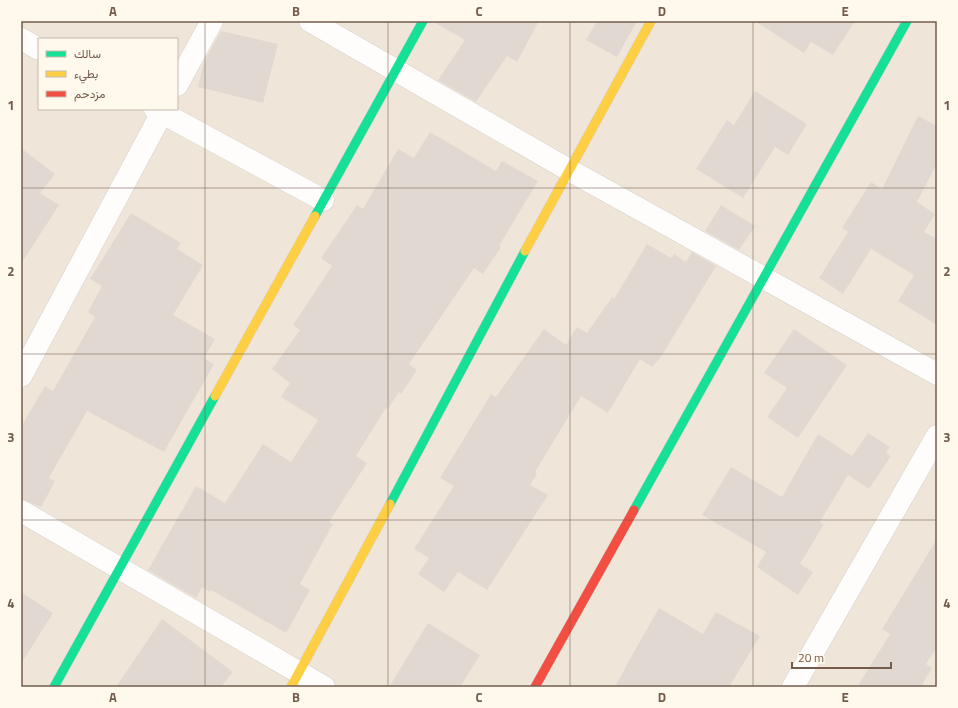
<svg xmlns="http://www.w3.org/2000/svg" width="958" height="708" viewBox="0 0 958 708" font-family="'Titillium Web',Vazirmatn,sans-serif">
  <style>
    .residential { fill: #efe6d9; fill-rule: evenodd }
    .building { fill: #e1d9d1 }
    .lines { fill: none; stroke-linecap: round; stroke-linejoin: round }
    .street-casing { stroke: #d6d0ca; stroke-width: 23 }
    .fast-casing { stroke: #d6cfc8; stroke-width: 10 }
    .slow-casing { stroke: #d6cfc8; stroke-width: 10 }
    .jam-casing { stroke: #d6cfc8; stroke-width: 10 }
    .street { stroke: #fefdfc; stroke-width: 22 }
    .fast { stroke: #16e098; stroke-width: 9 }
    .slow { stroke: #ffcf43; stroke-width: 9 }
    .jam { stroke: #f24e42; stroke-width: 9 }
    .grid { fill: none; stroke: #745c4d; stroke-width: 1; stroke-opacity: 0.55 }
    .neatline { fill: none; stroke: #745c4d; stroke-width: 1.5 }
    .grid-label { font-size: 13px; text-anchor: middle; font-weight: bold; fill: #745c4d }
  </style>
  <rect width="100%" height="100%" fill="#f6f3eb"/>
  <path class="residential" d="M21,21H937V687H21ZM39,39H177V109H39Z"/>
  <path class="building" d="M435,21H539L517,62L507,56L476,102L438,80L465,40L435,23Z
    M597,21H637L617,57L586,40Z
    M755,21H855L833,55L811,42L804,53Z
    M221,31L278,44L263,103L198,87L204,62Z
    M755,91L807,124L788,155L775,147L743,198L696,169L727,120L734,125Z
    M918,116L937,126V163L917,202L935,214L924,232L937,239V325L898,301L914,275L871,249L843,294L819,278L848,232L842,228L871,182L882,189Z
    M430,132L496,171L502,161L538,181L499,246L501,247L483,274L474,268L409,364L417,370L401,394L399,392L388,409L386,408L356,456L367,463L329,522L333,524L300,584L310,590L286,633L211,590L210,592L202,587L196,598L148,570L196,486L225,503L263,444L291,462L318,420L281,397L290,383L272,369L300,330L293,325L332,266L321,258L357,205L363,209L398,149L414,158Z
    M21,148L55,174L40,193L59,205L21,264Z
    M721,205L755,226L739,250L705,231Z
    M131,213L181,243L177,249L203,265L173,315L215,339L204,358L214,364L164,452L87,411L49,478L55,481L41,507L21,499V427L45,386L53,391L95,317L88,312L102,286L90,279Z
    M647,244L671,258L674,254L686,262L692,252L716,266L661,357L652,367L640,359L608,413L581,396L535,472L537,474L530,485L548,495L487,590L458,572L444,592L418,574L429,558L414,549L454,486L440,478L491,394L496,397L544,329L566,345L577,327L587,333L612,297L614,299Z
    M794,329L847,365L798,438L767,417L787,388L764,373Z
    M868,433L890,447L886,453L891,456L869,489L848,475L820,522L824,524L800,564L813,572L798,595L757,567L766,552L702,515L731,467L782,497L818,434L852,456Z
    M937,539V647L926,664L932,668L921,687H857L890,634L882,629Z
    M21,592L53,613L21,664Z
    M659,608L703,634L716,612L760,636L729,687H615L631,657Z
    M162,619L233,672L221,687H116Z
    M428,623L480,655L460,687H389Z"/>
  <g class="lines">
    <g class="street-casing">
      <path id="street" d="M310,21L569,170L937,374
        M21,39L39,49
        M177,85L212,21
        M155,109L323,200
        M21,376L164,109
        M21,511L324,687
        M793,687L937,436"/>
    </g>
    <g class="fast-casing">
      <path id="fast" d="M315,216L423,21
        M390,504L525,251
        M634,510L907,21
        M54,687L215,396"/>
    </g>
    <g class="slow-casing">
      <path id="slow" d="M525,251L651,21
        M215,396L315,216
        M291,687L390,504"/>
    </g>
    <g class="jam-casing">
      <path id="jam" d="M535,687L634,510"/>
    </g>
    <use href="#street" class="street"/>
    <use href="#fast" class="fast"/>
    <use href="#slow" class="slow"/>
    <use href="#jam" class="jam"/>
  </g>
  <path class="grid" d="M205,21V687M388,21V687M570,21V687M753,21V687M21,188H937M21,354H937M21,520H937"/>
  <rect width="958" height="708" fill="none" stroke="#fef8ed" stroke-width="44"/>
  <rect x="38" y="38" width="140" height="72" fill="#fef8ed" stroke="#c7baad"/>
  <rect x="46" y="51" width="20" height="6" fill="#16e098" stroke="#c7baad"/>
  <text x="74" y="58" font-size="12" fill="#745c4d">سالك</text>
  <rect x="46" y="71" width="20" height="6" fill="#ffcf43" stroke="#c7baad"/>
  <text x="74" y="78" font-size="12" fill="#745c4d">بطيء</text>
  <rect x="46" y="91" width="20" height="6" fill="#f24e42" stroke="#c7baad"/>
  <text x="74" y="98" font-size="12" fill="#745c4d">مزدحم</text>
  <path d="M792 662v6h99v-6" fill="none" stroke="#745c4d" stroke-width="2"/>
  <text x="798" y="662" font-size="12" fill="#745c4d" stroke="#fef8ed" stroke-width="3" paint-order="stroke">20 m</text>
  <rect x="22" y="22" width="914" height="664" class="neatline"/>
  <g class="grid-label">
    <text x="113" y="16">A</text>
    <text x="296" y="16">B</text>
    <text x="479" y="16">C</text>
    <text x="662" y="16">D</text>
    <text x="845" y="16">E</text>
    <text x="11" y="110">1</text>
    <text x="947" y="110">1</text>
    <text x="11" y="276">2</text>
    <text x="947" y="276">2</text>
    <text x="11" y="442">3</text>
    <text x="947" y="442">3</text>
    <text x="11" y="608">4</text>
    <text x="947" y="608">4</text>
    <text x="113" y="702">A</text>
    <text x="296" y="702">B</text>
    <text x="479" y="702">C</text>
    <text x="662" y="702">D</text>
    <text x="845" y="702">E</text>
  </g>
</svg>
